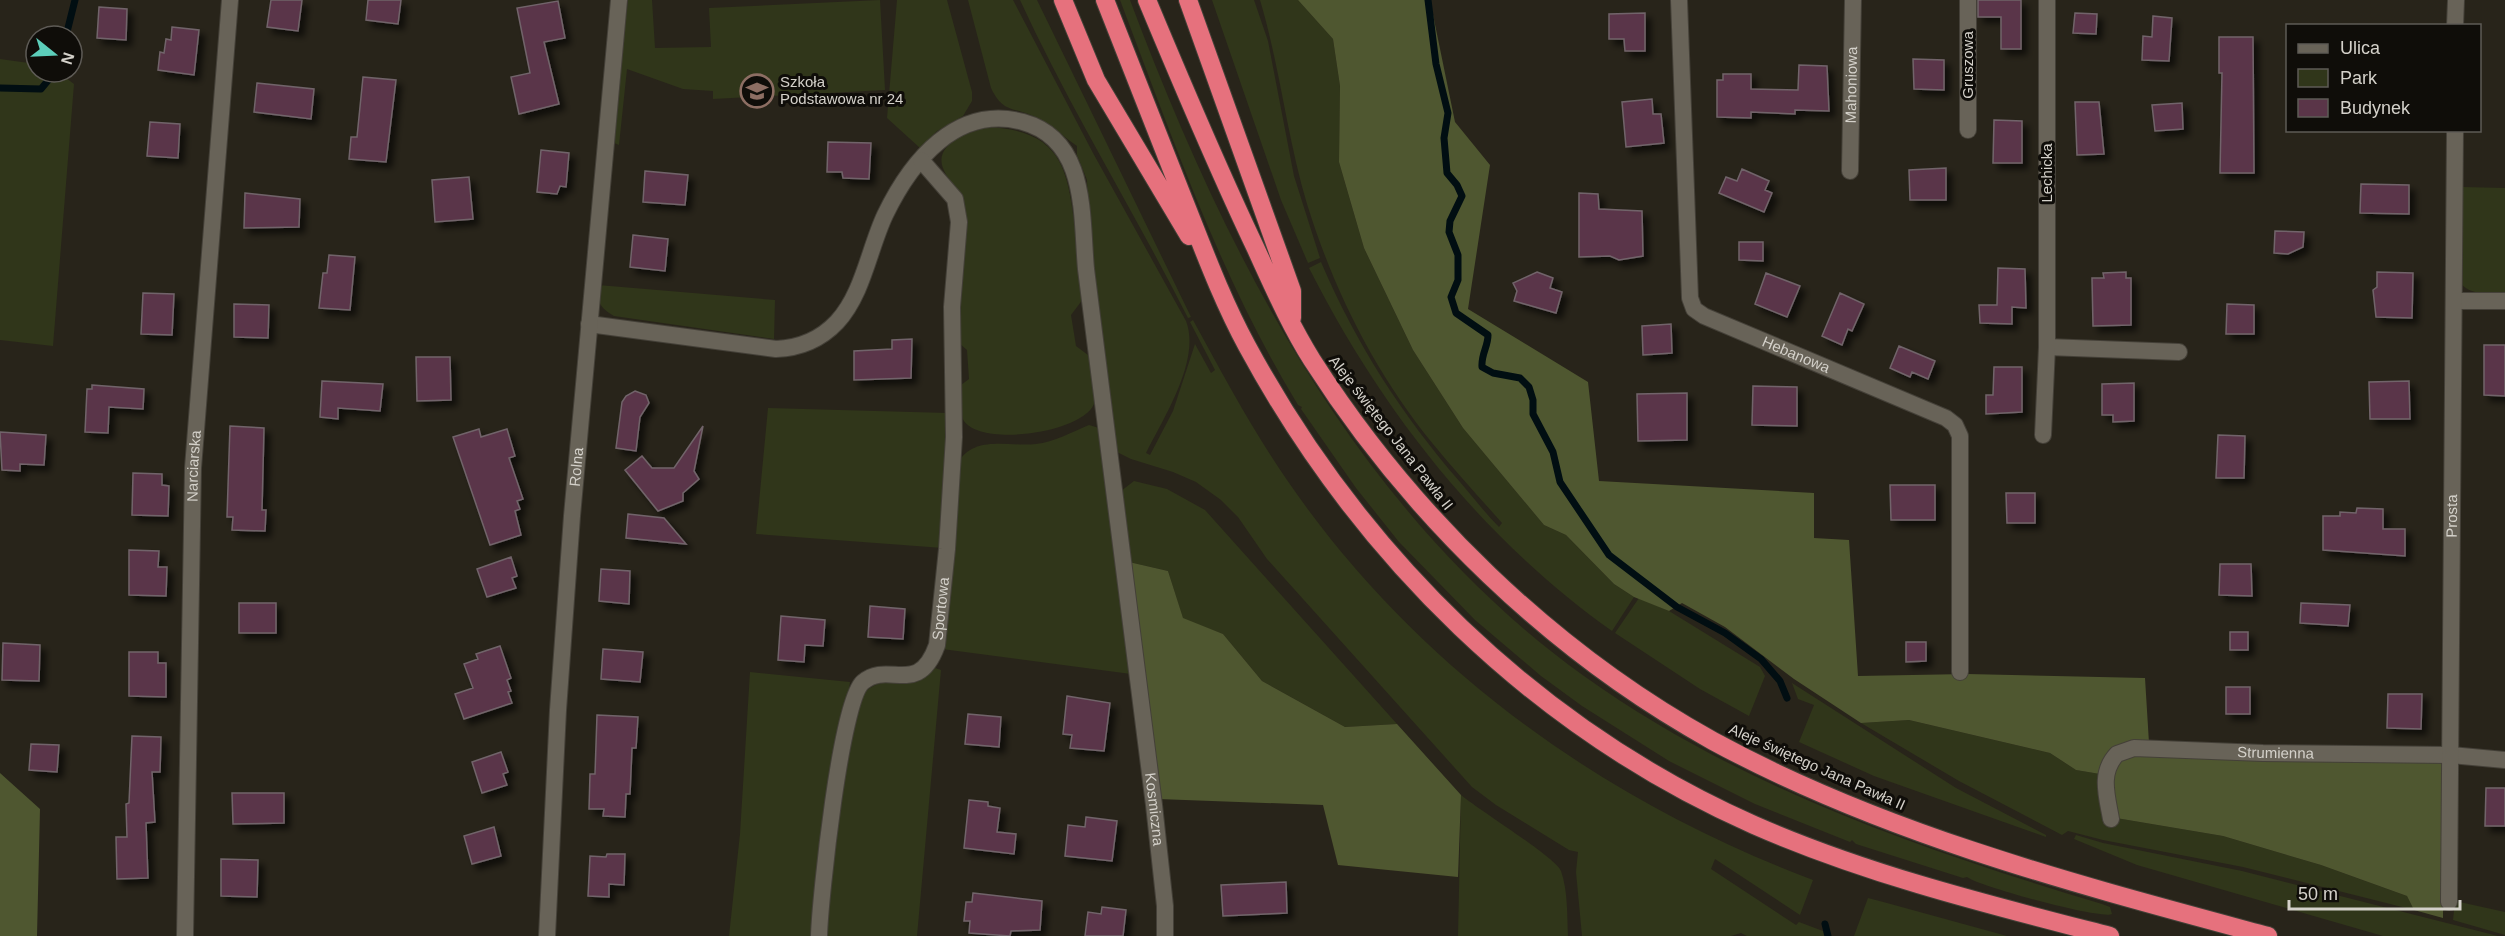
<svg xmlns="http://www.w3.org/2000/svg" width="2505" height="936" viewBox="0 0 2505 936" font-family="Helvetica,sans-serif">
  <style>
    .green { fill: #30361a }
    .forest { fill: #4f5730 }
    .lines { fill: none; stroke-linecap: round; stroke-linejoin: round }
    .stream { stroke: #010e12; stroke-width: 7 }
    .building { fill: #5a3548; stroke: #71646a; stroke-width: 1.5; filter: url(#shadow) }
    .minor-casing { stroke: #444038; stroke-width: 18 }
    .motorway-casing { stroke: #444038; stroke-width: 20 }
    .minor { stroke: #686358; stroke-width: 16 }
    .motorway { stroke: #e6717d; stroke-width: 18 }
    .labels { text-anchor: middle; stroke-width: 6; stroke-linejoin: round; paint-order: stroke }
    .street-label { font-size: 15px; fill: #d4d1ca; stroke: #0f0d09 }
    .poi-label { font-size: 15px; fill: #d4d1ca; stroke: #0f0d09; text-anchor: start }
  </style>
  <defs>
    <filter id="shadow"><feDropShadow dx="5.5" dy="5.5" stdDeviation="3" flood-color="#0009"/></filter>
  </defs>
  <rect width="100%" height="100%" fill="#28241a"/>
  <path class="green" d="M628,0H652L655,48L711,47L709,8L880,0L885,90L713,99V91L683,89L627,69L619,145L612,142Z
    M897,0H947L972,92V101L963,116L937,131L920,148L887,118Z
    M968,0H1013L1093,153L1186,321C1201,360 1164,417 1146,453L1150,455L1173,411L1195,344L1211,373L1215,370L1190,322L1193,320C1223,375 1252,429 1287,480C1415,667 1603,801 1813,880L1800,915L1715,859L1711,869L1796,925L1799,922L1823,931L1824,936H1747L1741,933L1731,936H1582L1576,872L1578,852L1569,850L1496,805L1472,787L1267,559L1238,517L1221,500L1196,482L1173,472L1131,459L1115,451L1090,269L1087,180L1077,155V146C1064,137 1052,126 1037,118C1015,106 1004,115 991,88Z
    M1020,0H1037L1191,317L1188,318C1134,211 1070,109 1020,0Z
    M1120,0H1130C1226,256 1357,513 1584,676C1739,787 1922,850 2102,904L2110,907L2112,914C2101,920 1978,886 1967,877L1963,878L1856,844L1852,840L1850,842L1755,804L1669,761L1582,706L1541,676L1475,620L1399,542L1356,488L1301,409L1302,407L1298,405C1220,277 1173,139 1120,0Z
    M1212,0H1254L1268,41L1294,176L1320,258L1308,263L1281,200Z
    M1260,0H1298L1333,39L1340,86L1339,162L1364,248L1413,350L1463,428L1544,525L1566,535L1614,584L1634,597L1612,631C1481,538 1381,410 1309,268L1321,262C1356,344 1402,415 1460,482C1473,497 1485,513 1499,527L1502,523C1479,497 1455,471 1433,444C1375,373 1334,291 1307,204C1287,137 1280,67 1260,0Z
    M0,59L36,64V72H58L74,84L53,346L0,340Z
    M991,127C1057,132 1067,163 1074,221C1078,247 1081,273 1083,299L1071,315L1076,346L1092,358C1093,371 1098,392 1094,404C1082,433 982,447 964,421C959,413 962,395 961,385L969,379L967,350L959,343L957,306L966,213C962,185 950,187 943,168C933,142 974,130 991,127Z
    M2462,187L2505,188V294C2490,293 2469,296 2460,282Z
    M598,285L775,300L774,339L614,316C600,308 596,301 598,285Z
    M768,408L948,413L943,548L756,534Z
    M1089,425L1099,428L1131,674L942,649L959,461C976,435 1009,447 1036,444C1054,442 1072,432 1089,425Z
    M1134,481L1167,489L1205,510L1397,724L1345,727L1262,681L1223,634L1183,619L1168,571L1129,562L1121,491Z
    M1639,598L1669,611L1760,667L1765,676L1749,716L1700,689L1615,633Z
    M935,668L941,670L917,936H824L828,862L859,701C876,669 911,691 935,668Z
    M750,672L850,682L814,936H729L740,834Z
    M1792,683L1956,788L2046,835V837L1874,776L1799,742L1814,705L1798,699Z
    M1909,720L2050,753L2076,770L2100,774L2116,818L2223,836L2321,865L2407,896L2414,910L2243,867L2103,840L2068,831L2062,835L1959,781L1861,723Z
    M1461,795C1479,810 1555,857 1561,871C1568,891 1567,915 1568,936H1458Z
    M2076,835L2103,843L2242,871L2498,936H2383L2137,865L2074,839Z
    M1868,898L1887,903L2007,936H1854Z
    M2455,901L2505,912V935L2453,920Z"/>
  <path class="forest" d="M1298,0H1430L1455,122L1490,165L1468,309L1588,382L1599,481L1814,493V538L1849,540L1858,676L1967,674L2145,678L2149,743L2100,774L2076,770L2050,753L1909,720L1861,723L1794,679L1725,627L1682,603L1669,611L1634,597L1614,584L1566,535L1544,525L1463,428L1413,350L1364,248L1339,162L1340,86L1333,39Z
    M1129,562L1168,571L1183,618L1223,634L1262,681L1345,727L1397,724L1461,795L1458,877L1338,865L1323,805L1158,799Z
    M2126,756L2437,760L2444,764L2443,918L2414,910L2407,896L2321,865L2223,836L2116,818L2111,793L2115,765Z
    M0,773L40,809L37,936H0Z"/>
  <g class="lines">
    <path class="stream" d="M1428,0L1436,64L1448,113L1444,138L1447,173L1457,185L1462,196L1450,221L1449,232L1458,255V280L1451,297L1456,313L1488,335C1488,347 1481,354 1482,367L1493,373L1520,378L1529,387L1533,400V414L1553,452L1560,482L1609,555L1677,607L1725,633L1761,659L1780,681L1787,698
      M66,36L75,0
      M0,88L41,89L55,72
      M1825,924L1828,936"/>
  </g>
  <path class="building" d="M271,0H302L298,31L267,27Z
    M368,0H401L398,24L366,20Z
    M1978,0H2021V49H2001V17H1978Z
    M558,1L565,38L544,42L559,104L519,114L511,77L530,73L517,8Z
    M99,7L127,9L126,40L97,38Z
    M1645,13V51H1625L1624,39H1609V14Z
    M2075,13L2097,14L2096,34L2073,33Z
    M2153,16L2172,18L2169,61L2142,60L2143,36L2152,37Z
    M172,27L199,30L194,75L158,70L160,52L164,53L166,39L171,40Z
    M2219,37H2253L2254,173H2220L2222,73H2219Z
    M1913,59L1944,60V90L1914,89Z
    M1799,65L1827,66L1829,111L1795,110V114L1751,112V118L1717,117V80H1723V74H1751V89L1798,90Z
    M363,77L396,80L386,162L349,159L351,137H357Z
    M257,83L314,89L311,119L254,112Z
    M1652,99L1653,114H1661L1664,143L1626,147L1622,102Z
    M2075,102H2099L2104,154L2077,155Z
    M2182,103L2183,129L2155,131L2152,105Z
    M1994,120L2022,121V163H1993Z
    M150,122L180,124L178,158L147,156Z
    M828,142L871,143L869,179L843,178L842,172H827Z
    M541,150L569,153L566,187L560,186L557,194L537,192Z
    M1946,168V200H1910L1909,170Z
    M1742,169L1769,181L1765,190L1772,193L1764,212L1719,193L1726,177L1737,181Z
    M645,171L688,175L685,205L643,202Z
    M469,177L473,219L435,222L432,180Z
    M2361,184L2409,185V214L2360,213Z
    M245,193L300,199L299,227L244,228Z
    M1579,193L1598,194L1599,209L1642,211L1643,256L1619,260L1610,256L1579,257Z
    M2275,231L2304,232L2303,247L2288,254L2274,253Z
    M633,235L668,239L665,271L630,267Z
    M1739,242H1763V261L1739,260Z
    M329,255L355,257L350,310L319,308L323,273H327Z
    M1998,268L2025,269L2026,308L2012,307V324L1980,323L1979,305H1997Z
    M1537,272L1553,278L1550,288L1562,292L1556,313L1514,301L1517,291L1513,283Z
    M2126,272V278H2131V325L2093,326L2092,278H2104L2103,273Z
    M2377,272L2413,273L2412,318L2376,317L2373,290L2377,287Z
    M1766,273L1800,286L1787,317L1755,304Z
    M143,293L174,294L172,335L141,334Z
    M1840,293L1864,304L1852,331L1848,329L1842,345L1822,336Z
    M234,304L269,305L268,338L234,337Z
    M2227,304L2254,305V334H2226Z
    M1671,324L1672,353L1643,355L1642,326Z
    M912,339L911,378L854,380V351L892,349V340Z
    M2484,345H2505V396L2484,395Z
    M1899,346L1935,361L1928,379L1912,372L1910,377L1890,368Z
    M416,357H450L451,400L417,401Z
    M1994,367H2022V412L1986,414V395H1993Z
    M322,381L383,384L380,411L338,408V419L320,417Z
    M2409,381L2410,419H2370L2369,382Z
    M2134,383V421L2113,422V415H2102V384Z
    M92,385L144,389L143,409L109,407L108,433L85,432L87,389H92Z
    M1753,386L1797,387V426L1752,425Z
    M635,391L646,395L649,403L640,417L636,451L616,448L622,402L626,396Z
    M1687,393V440L1638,441L1637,394Z
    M230,426L264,428L262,510H266L265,531L232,530L233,517H227Z
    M703,426L694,471L699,479L683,493V501L658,511L625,470L642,456L652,468H674Z
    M479,429L481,437L507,429L515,456L509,458L523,499L517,501L520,509L515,511L521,535L490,545L453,437Z
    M0,432L46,435L44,465L20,464V471L2,470Z
    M2218,435L2245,436L2244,478H2216Z
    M133,473L162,474V485L169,486L168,516L132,515Z
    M1890,485H1935V520H1891Z
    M2006,493H2035V523H2007Z
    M2357,508L2383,509V529H2405V556L2323,550V516H2340V512L2356,513Z
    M628,514L664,518L686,544L626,538Z
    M129,550L159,551L158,567H167L166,596L129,595Z
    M511,557L517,576L512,578L516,588L487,597L477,569Z
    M2220,564H2251L2252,596L2219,595Z
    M601,569L630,571L629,604L599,601Z
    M239,603H276V633H239Z
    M2301,603L2350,605L2348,626L2300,623Z
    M870,606L905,609L903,639L868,637Z
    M781,616L825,620L823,646L805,645L804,662L778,660Z
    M2230,632H2248V650H2230Z
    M1906,642H1926V661L1906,662Z
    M3,643L40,645L39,681L2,680Z
    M500,646L511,678L507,680L511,691L508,692L512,703L464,719L455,694L473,688L464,664L478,659L476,654Z
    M603,649L643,652L640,682L601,679Z
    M129,652H158V663H166V697L129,696Z
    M2226,687H2250V714H2226Z
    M2388,694H2422L2421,729L2387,728Z
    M1067,696L1110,703L1104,751L1070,748L1072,735L1063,734Z
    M968,714L1001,717L999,747L965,744Z
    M597,715L638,717L636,748H632L630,794H626L625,817L603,816L604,809H589L590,774H595Z
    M132,736L161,737L160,772H152L155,822L146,823L148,878L117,879L116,837H127L126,804L129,803Z
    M31,744L59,745L57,772L29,770Z
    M501,752L508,772L503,774L507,785L482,793L472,762Z
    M2486,788H2505V826H2485Z
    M232,793H284V823L233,824Z
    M969,800L988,802V806L1000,808L997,832L1016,834L1014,854L964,848Z
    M1086,817L1117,821L1112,861L1065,856L1068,825L1085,827Z
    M494,827L501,856L472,864L464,836Z
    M607,854H625L624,885L609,884V897L588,896L590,856L606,857Z
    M221,859L258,860L257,897L221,896Z
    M1286,882L1287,913L1223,916L1221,885Z
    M973,893L1042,901L1040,930L1011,931L1010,936L969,933L970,921H964L966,902H972Z
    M1102,907L1126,910L1123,936H1085L1088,912L1101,914Z"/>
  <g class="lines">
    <g class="minor-casing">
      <g id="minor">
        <path id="s1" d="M1679,0L1690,298L1694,309L1704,316L1946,418L1955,425L1960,436V672"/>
        <path d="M1968,0V130"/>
        <path d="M2455,26L2456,0"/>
        <path id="s2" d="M1850,171L1853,0"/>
        <path d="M2454,301H2505"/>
        <path id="s3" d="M589,324L776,349C800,348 820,340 837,322C863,294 869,249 885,215C911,161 957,104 1023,122C1088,140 1081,215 1086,269L1154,805L1165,906V936"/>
        <path d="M2047,347L2179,352"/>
        <path d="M2043,435L2047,347V0"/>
        <path id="s4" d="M2111,819C2107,796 2099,773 2117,754L2134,748L2263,753L2451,755L2505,760"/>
        <path id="s5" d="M2449,902L2455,130"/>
        <path id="s6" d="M185,936L193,468L230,0"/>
        <path id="s7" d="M547,936L558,710L572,516L619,0"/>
        <path id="s8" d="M819,936C820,900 841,699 863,682C889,660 918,698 937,645L947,549L954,437L952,307L959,222L955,199L921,160"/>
      </g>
    </g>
    <g class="motorway-casing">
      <path id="motorway" d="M1063,0L1096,80L1189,236
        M1105,0C1131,66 1157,132 1183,198C1203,248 1221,298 1247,346C1360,555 1535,728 1754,825C1868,875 1990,905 2110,936
        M1147,0C1182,84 1217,167 1256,249C1273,286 1290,325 1312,360C1411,515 1552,652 1713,741C1886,835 2079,885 2268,936
        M1188,0L1292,291V318"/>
    </g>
    <use href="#minor" class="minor"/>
    <use href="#motorway" class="motorway"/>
  </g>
  <defs>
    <g id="school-ring" transform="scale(1.725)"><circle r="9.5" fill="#0f0d09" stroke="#8d6e63" stroke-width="1.5"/><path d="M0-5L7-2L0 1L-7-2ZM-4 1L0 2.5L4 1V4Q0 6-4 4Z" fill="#8d6e63"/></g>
  </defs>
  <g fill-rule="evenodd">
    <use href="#school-ring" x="757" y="91"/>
  </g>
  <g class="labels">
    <g class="street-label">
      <text transform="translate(1968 65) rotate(-90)" y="5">Gruszowa</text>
      <text dy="5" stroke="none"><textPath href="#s2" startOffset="86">Mahoniowa</textPath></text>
      <text transform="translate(2047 173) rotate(-90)" y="5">Lechicka</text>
      <text dy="5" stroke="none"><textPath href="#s1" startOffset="422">Hebanowa</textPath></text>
      <text transform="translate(1391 433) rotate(52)" y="5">Aleje świętego Jana Pawła II</text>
      <text dy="5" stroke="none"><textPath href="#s6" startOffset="470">Narciarska</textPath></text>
      <text dy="5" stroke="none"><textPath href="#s7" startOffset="470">Rolna</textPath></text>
      <text dy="5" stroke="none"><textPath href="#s5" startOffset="386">Prosta</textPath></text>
      <text dy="5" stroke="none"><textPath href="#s8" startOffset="387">Sportowa</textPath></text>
      <text dy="5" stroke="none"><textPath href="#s4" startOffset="228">Strumienna</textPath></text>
      <text transform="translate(1817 767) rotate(24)" y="5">Aleje świętego Jana Pawła II</text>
      <text dy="5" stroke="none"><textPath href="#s3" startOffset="1274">Kosmiczna</textPath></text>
    </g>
    <g class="poi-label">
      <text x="780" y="87">Szkoła<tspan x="780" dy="17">Podstawowa nr 24</tspan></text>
    </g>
  </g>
  <rect x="2286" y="24" width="195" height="108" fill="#0f0d09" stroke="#5e5b56" stroke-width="1.5"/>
  <rect x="2298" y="44" width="30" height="9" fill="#686358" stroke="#5e5b56" stroke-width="1.5"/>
  <text x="2340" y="54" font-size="18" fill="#d4d1ca">Ulica</text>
  <rect x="2298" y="69" width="30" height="18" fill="#30361a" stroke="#5e5b56" stroke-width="1.5"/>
  <text x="2340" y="84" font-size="18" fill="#d4d1ca">Park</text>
  <rect x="2298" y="99" width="30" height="18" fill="#5a3548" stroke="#5e5b56" stroke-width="1.5"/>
  <text x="2340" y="114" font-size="18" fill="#d4d1ca">Budynek</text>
  <g transform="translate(54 54) rotate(108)"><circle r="28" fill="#0f0d09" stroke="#5e5b56" stroke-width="1.5"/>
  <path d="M0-4.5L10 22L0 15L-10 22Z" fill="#5cceba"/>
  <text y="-9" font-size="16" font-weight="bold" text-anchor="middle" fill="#d4d1ca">N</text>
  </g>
  <path d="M2289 900v9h171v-9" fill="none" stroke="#d4d1ca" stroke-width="3"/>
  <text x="2298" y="900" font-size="18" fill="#d4d1ca" stroke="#0f0d09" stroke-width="4.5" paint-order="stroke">50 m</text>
</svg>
